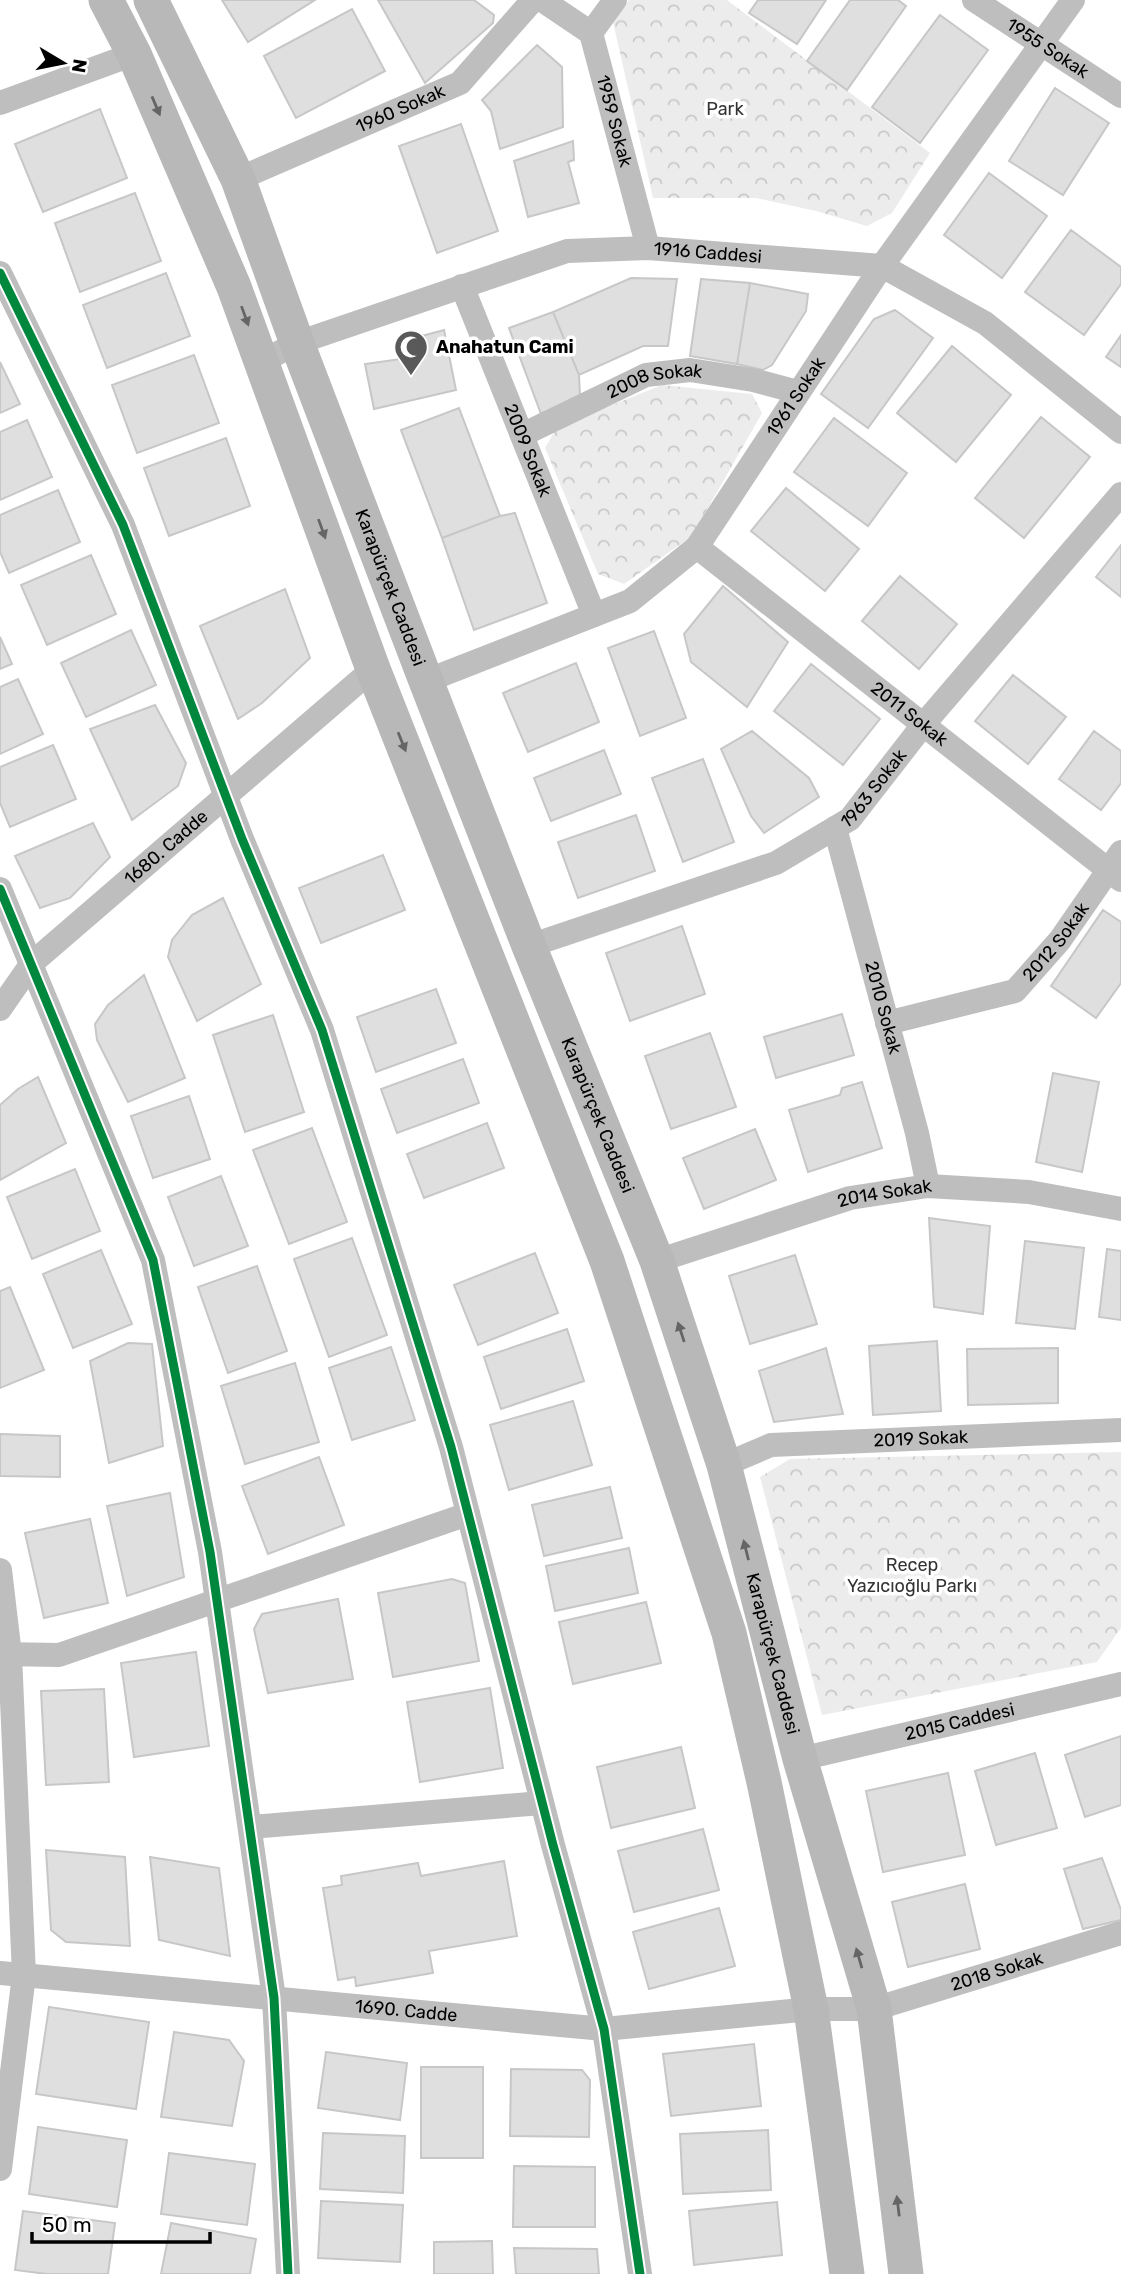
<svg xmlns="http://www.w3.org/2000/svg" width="1121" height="2274" viewBox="0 0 1121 2274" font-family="Rubik,sans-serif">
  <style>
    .park { fill: url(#park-crowns) }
    .building { fill: #dfdfdf; stroke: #c7c7c7; stroke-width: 2 }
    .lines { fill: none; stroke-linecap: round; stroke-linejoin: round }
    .street { stroke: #bebebe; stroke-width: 24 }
    .secondary { stroke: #b8b8b8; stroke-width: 35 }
    .cycleway-casing { stroke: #fff; stroke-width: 13 }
    .cycleway { stroke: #00873e; stroke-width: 9 }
    .oneway { fill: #656565 }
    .labels { text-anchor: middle; stroke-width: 7; stroke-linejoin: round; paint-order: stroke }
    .street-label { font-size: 18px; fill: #000; stroke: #fff }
    .park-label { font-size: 18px; fill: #333; stroke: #fff }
    .poi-label { font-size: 18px; font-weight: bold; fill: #000; stroke: #fff; text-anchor: start }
  </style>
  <defs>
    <pattern id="park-crowns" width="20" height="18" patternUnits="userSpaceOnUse" patternTransform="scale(1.75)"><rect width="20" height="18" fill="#ececec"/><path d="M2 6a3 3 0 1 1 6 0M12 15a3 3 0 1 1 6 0" fill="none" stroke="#c9c9c9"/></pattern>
  </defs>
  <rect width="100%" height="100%" fill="#fff"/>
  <path class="park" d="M629,0H727L930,153L892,213L867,226L816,211L756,198H653L613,22Z
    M662,385L752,394L762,413L692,536L624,584L598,574L545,448L557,427Z
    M1121,1452V1628L1097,1662L822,1715L760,1477L790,1459Z"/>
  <path class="building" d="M222,0H315L248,42Z
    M378,0H474L494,15L493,23L425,83Z
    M758,0H826L797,44L749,13Z
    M850,0H898L906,6L847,90L807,61Z
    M352,9L385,71L296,118L264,56Z
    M940,15L988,50L920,143L872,107Z
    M537,45L562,67L563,127L500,149L491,111L482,100Z
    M1055,88L1109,123L1063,195L1009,161Z
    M100,109L127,178L43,212L15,144Z
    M461,124L498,231L437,253L399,146Z
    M573,141L574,160L568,162L579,203L528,217L514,161Z
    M989,173L1047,216L1002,278L944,235Z
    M135,193L161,261L80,292L55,223Z
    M1071,230L1121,267V284L1084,335L1025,292Z
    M166,273L190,336L107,368L83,305Z
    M631,278L677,279L668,346H643L579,375L553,312Z
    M701,279L750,283L737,364L690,356Z
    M750,283L808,294L806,311L772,365L763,370L737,364Z
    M895,310L933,338L868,428L821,394L874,319Z
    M553,312L579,375L580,397L541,414L509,328Z
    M444,330L456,390L374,409L365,364L408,358L403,341Z
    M1121,335V367L1106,357Z
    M952,346L1011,395L956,462L897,413Z
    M194,355L219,423L137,453L112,385Z
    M0,362L20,404L0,413Z
    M459,408L500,516L442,538L401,430Z
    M1041,417L1090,457L1024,538L975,498Z
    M834,418L907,473L868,526L794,472Z
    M27,420L52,477L0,500V432Z
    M226,438L250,506L169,536L144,468Z
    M786,488L859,549L825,591L751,531Z
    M58,490L80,542L9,573L0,552V515Z
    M515,513L547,603L474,630L442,538L500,516Z
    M1121,545V597L1096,577Z
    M91,555L116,614L47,645L21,585Z
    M900,576L957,624L919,669L862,621Z
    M723,586L788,642L747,707L691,662L684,634Z
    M285,589L310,658L262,703L238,719L200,626Z
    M131,630L156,685L86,717L61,663Z
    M654,631L686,718L640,736L608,648Z
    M0,637L12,664L0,669Z
    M576,663L599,722L528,752L503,693Z
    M811,664L880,719L843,765L774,711Z
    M1013,675L1066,717L1028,764L975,721Z
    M18,679L43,734L0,754V687Z
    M155,705L186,763L178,786L132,820L90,729Z
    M752,731L809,778L819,797L764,833L751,816L721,749Z
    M1094,731L1121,751V783L1101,810L1059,779Z
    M53,745L76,799L10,827L0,803V767Z
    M604,750L621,794L551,821L534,778Z
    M703,759L734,842L683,862L652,778Z
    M636,815L655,871L578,898L558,842Z
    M93,823L110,857L70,898L40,908L15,856Z
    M383,855L405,910L321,943L299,888Z
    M223,898L261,984L197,1021L168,957L172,940L192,915Z
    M1103,910L1121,922V983L1096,1018L1051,986Z
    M682,926L705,994L630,1021L606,953Z
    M144,975L185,1078L128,1102L97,1040L95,1024L108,1005Z
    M436,989L456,1043L376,1072L357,1017Z
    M842,1014L854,1055L776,1078L764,1037Z
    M273,1015L304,1112L245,1132L213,1035Z
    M710,1033L736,1107L671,1129L645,1056Z
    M463,1059L479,1103L397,1133L381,1089Z
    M1053,1073L1099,1082L1082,1172L1036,1162Z
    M38,1077L66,1143L0,1180V1105L18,1089Z
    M862,1082L882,1148L808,1172L789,1110L840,1095L842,1088Z
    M189,1096L210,1159L153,1178L131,1116Z
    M487,1123L504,1168L424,1198L407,1154Z
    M312,1128L347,1222L289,1244L253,1150Z
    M755,1129L776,1180L704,1209L683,1158Z
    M75,1169L100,1231L32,1259L7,1197Z
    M221,1176L248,1246L194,1266L168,1197Z
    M929,1218L990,1226L983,1314L934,1307Z
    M352,1238L387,1335L329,1357L294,1259Z
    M1025,1241L1084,1248L1075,1329L1016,1323Z
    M1107,1249L1121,1251V1320L1099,1317Z
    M101,1250L132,1324L73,1348L43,1274Z
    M535,1253L558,1313L478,1345L454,1285Z
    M795,1255L817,1324L750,1344L729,1276Z
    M257,1266L287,1351L228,1373L198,1287Z
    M10,1287L44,1370L0,1388V1291Z
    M567,1329L584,1381L501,1409L484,1357Z
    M937,1341L941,1411L873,1415L869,1346Z
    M128,1343L152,1344L163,1446L109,1463L90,1361Z
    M391,1347L415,1420L352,1440L329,1368Z
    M826,1348L843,1414L774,1422L759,1371Z
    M1058,1348V1403L968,1405L967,1349Z
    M295,1363L319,1442L245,1464L221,1386Z
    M573,1401L592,1465L509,1490L490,1425Z
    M0,1434L60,1436V1477L0,1476Z
    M319,1457L344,1525L268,1554L242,1486Z
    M610,1487L622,1538L544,1556L532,1505Z
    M170,1493L184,1577L127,1596L107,1506Z
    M90,1519L108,1603L44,1618L25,1533Z
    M629,1548L638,1593L555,1611L546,1566Z
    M452,1579L465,1583L479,1661L393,1677L378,1593Z
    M338,1599L353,1679L268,1693L254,1629L262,1614Z
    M646,1602L661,1663L573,1684L559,1622Z
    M196,1652L209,1746L134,1757L121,1663Z
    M490,1688L503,1768L420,1782L407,1702Z
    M104,1689L109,1782L46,1785L41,1691Z
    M1121,1736V1805L1085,1817L1065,1755Z
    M681,1747L695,1808L611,1828L597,1767Z
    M1035,1753L1057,1828L996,1845L975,1771Z
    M948,1773L965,1855L883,1872L866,1791Z
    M703,1829L719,1890L634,1912L618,1851Z
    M46,1850L125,1857L130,1946L66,1942L51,1930Z
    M150,1857L219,1868L230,1956L159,1940Z
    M1102,1858L1121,1910V1920L1083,1929L1064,1869Z
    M504,1861L517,1936L429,1951L433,1973L356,1986L355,1977L338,1980L323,1888L342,1885L341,1876L418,1863L421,1876Z
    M965,1884L980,1949L908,1967L892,1902Z
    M719,1908L735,1966L649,1989L633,1932Z
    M49,2007L149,2022L136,2109L36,2094Z
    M174,2032L229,2040L244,2061L232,2126L161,2117Z
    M754,2044L761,2106L671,2116L663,2054Z
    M326,2052L407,2063L400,2120L318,2108Z
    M421,2067H483V2158H421Z
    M511,2069L582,2070L590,2080L589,2137L510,2136Z
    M38,2127L127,2140L117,2207L29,2194Z
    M768,2130L771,2190L683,2194L680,2134Z
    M323,2133L405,2136L403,2193L320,2189Z
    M169,2153L255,2164L247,2225L161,2214Z
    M514,2166L595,2167V2227H513Z
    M321,2201L403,2205L400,2262L318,2258Z
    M777,2202L782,2255L694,2265L689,2211Z
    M23,2211L115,2223L108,2274H47L15,2270Z
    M171,2223L256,2239L250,2274H161Z
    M492,2241L493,2274H434V2242Z
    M514,2248L597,2249L599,2274H516Z"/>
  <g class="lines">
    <g class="street">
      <path d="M542,0L591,33"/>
      <path id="s1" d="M974,0L1121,96"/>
      <path id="s2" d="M591,33L648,248"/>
      <path d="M591,33L615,0"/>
      <path d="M0,103L134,54"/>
      <path id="s3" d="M238,179L460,83L533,0"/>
      <path d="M0,273L123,525L242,839L322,1030L451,1447L553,1845L604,2029L640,2274"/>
      <path id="s4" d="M462,286L594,615"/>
      <path id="s5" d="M261,362L297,343L567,251L648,248L882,266L985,323L1121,432"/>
      <path id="s6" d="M522,435L646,375L690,370L753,380L798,392"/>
      <path id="s7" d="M697,547L1121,880"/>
      <path id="s8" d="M426,681L630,601L697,547L882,266L1073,0"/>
      <path id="s9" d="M835,828L917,1133L928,1186"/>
      <path d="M0,889L153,1260L210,1552L274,1998L288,2274"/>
      <path id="s10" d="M529,946L776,863L850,819L923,725L1121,494"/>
      <path id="s11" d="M0,1009L32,963L373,669"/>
      <path id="s12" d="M887,1023L1015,991L1060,940L1121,852"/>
      <path id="s13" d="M657,1261L850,1198L928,1186L1029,1192L1121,1209"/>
      <path id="s14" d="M724,1465L771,1445L1121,1430"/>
      <path d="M0,1570L10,1655L24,1975L0,2169"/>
      <path d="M0,1654L59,1655L468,1514"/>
      <path id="s15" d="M800,1759L1121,1684"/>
      <path d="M251,1827L542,1803"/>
      <path id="s16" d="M0,1973L604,2029L811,2009H874L1121,1933"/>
    </g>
    <g class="secondary">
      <path d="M106,0L134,54L234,287L373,669L607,1261L729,1633L764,1782L811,2009L847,2274"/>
      <path id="s17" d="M151,0L238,179L297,343L426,681L529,946L657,1261L724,1465L800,1759L874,2009L906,2274"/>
    </g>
    <g class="cycleway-casing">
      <path id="cycleway" d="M0,273L123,525L242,839L322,1030L451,1447L553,1845L604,2029L640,2274
        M0,889L153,1260L210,1552L274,1998L288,2274"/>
    </g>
    <use href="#cycleway" class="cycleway"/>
  </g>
  <defs><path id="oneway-solid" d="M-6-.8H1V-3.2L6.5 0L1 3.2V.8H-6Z" transform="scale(1.75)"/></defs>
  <g class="oneway">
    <use href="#oneway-solid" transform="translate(156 106) rotate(67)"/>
    <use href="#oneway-solid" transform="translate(245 316) rotate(70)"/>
    <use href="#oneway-solid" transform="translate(322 529) rotate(70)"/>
    <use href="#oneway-solid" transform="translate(402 742) rotate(68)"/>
    <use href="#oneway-solid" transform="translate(681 1332) rotate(-108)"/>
    <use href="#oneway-solid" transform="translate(746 1550) rotate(-104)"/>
    <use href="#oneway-solid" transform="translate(859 1958) rotate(-106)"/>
    <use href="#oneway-solid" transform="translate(898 2206) rotate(-97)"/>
  </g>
  <defs>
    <g id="mosque-pin" transform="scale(1.75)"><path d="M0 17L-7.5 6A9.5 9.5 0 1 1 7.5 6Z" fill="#595959" stroke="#fff"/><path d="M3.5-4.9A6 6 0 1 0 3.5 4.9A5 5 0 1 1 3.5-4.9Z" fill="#fff"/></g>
  </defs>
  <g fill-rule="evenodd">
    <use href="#mosque-pin" x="411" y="347"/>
  </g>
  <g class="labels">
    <g class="street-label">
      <text dy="6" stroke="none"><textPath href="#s1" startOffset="88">1955 Sokak</textPath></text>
      <text dy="6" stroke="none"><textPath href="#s3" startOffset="177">1960 Sokak</textPath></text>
      <text dy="6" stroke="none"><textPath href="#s2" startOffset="91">1959 Sokak</textPath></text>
      <text dy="6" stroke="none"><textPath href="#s5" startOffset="467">1916 Caddesi</textPath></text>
      <text dy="6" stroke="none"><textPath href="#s6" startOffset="145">2008 Sokak</textPath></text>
      <text dy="6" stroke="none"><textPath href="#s8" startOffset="485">1961 Sokak</textPath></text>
      <text dy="6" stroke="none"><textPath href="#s4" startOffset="177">2009 Sokak</textPath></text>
      <text dy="6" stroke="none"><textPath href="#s17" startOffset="635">Karapürçek Caddesi</textPath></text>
      <text dy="6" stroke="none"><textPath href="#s7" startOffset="270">2011 Sokak</textPath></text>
      <text dy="6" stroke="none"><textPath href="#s10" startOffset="385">1963 Sokak</textPath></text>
      <text dy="6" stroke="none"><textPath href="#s11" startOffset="233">1680. Cadde</textPath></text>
      <text dy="6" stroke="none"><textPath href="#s12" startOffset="196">2012 Sokak</textPath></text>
      <text dy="6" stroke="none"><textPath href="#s9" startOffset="186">2010 Sokak</textPath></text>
      <text dy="6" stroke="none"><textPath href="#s17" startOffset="1202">Karapürçek Caddesi</textPath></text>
      <text dy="6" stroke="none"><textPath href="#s13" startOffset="238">2014 Sokak</textPath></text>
      <text dy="6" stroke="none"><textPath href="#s14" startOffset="201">2019 Sokak</textPath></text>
      <text dy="6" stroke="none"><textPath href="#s17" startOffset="1769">Karapürçek Caddesi</textPath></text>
      <text dy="6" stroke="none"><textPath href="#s15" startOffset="164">2015 Caddesi</textPath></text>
      <text dy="6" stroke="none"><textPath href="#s16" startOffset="1006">2018 Sokak</textPath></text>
      <text dy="6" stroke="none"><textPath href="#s16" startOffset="408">1690. Cadde</textPath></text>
    </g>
    <g class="park-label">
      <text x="725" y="115">Park</text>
      <text x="912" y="1571">Recep<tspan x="912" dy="21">Yazıcıoğlu Parkı</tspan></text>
    </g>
    <g class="poi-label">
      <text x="436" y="353">Anahatun Cami</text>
    </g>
  </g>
  <g transform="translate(63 63) rotate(100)" stroke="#ffffff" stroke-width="5" paint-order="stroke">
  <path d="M0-5L12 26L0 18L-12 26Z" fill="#000000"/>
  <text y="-10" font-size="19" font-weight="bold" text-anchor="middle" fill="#000000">N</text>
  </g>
  <path d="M32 2232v10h178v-10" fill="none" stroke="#000000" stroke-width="3.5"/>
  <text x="42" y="2232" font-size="21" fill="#000000" stroke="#ffffff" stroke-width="5" paint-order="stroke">50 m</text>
</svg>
